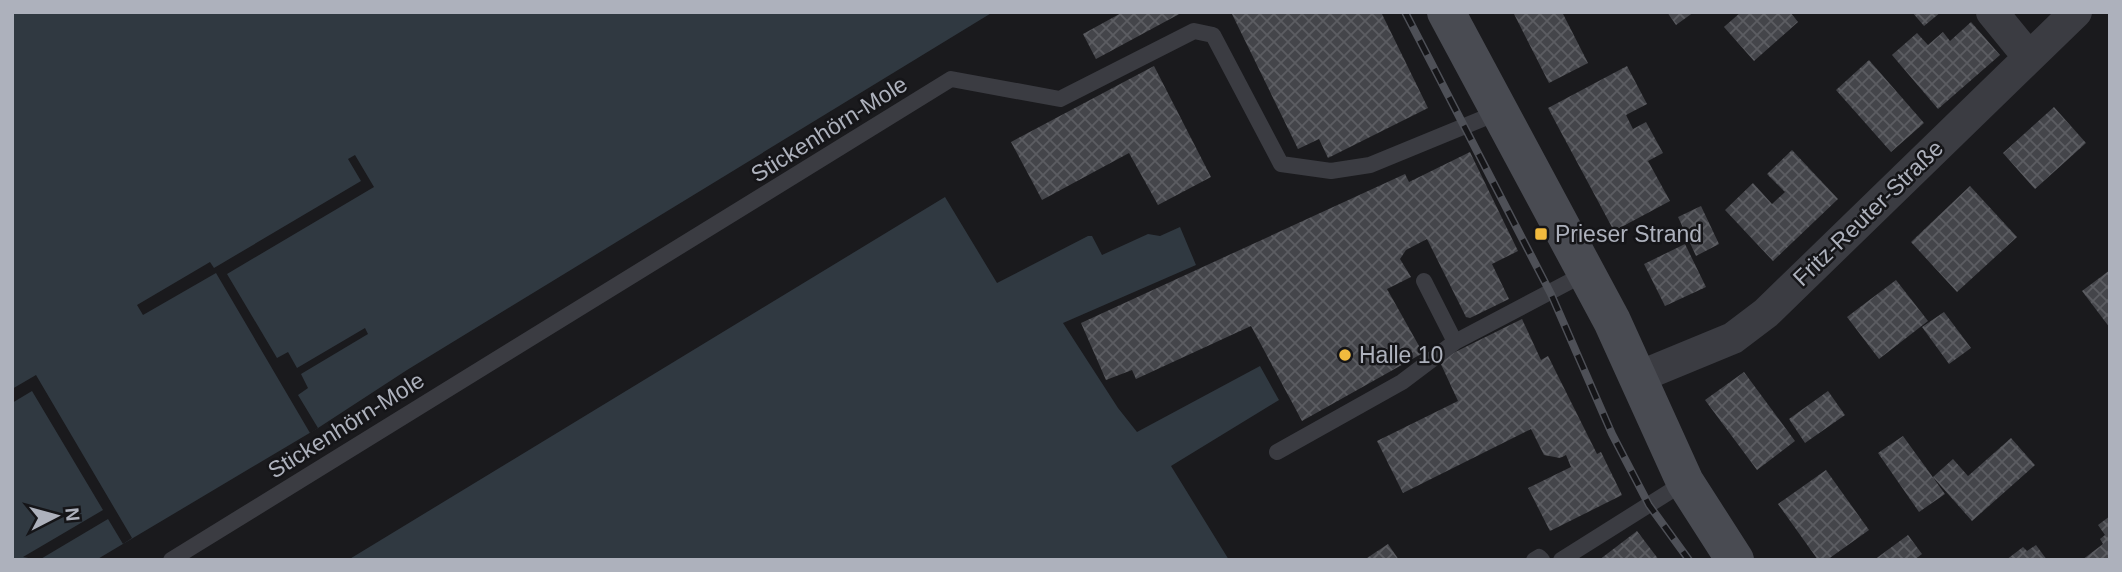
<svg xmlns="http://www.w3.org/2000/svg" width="2122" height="572" viewBox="0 0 2122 572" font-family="Helvetica,sans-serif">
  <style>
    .water { fill: #303941 }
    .pier { fill: #1a1a1d }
    .building { fill: url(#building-cross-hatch) }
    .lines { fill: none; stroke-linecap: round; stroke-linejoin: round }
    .lane { stroke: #3b3c42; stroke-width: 16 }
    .street { stroke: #3b3c42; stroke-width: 32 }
    .secondary { stroke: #494b52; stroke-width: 38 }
    .rail-casing { stroke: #4e5057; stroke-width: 8 }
    .rail { stroke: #151518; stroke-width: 5; stroke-dasharray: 16; stroke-linecap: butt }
    .poi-dot { fill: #f1ba3e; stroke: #151518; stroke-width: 2.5 }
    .labels { text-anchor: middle; stroke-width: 5; stroke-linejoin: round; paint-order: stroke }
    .street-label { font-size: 23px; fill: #adb1bc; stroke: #151518 }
    .poi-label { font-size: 23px; fill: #adb1bc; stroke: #151518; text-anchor: start }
  </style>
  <defs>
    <pattern id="building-cross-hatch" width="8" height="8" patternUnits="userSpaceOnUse" patternTransform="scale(1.75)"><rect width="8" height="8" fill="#44454a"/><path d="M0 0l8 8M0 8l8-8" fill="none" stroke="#5c5d62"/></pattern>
  </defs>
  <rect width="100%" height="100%" fill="#1a1a1d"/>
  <path class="water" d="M12,12H993L407,370L318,428L96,560H12Z
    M945,197L997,283L1088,236H1092L1102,255L1148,234L1160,236L1180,227L1196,265L1063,323L1118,408L1137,432L1260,366L1279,400L1171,466L1229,560H348Z"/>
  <path class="pier" d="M355,155L374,187L227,274L277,358L288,352L297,368L365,328L368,334L301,374L308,388L298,395L318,428L310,433L216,273L143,315L137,305L210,262L214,268L361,181L348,159Z
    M36,375L132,538L123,544L108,519L39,560L23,557L103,510L32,391L12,403V389Z"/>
  <path class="building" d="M1123,12H1183L1096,59L1083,34Z
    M1231,12H1381L1428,108L1328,158L1319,139L1298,149Z
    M1513,12H1562L1588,63L1549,83Z
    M1667,12H1694L1676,25Z
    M1741,12H1790L1798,22L1754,61L1724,27Z
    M1912,12H1941L1924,26Z
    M1971,22L2000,55L1938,109L1892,55L1917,33L1928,45L1943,32L1950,41Z
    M1869,60L1924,123L1891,152L1836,90Z
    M1154,66L1211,177L1158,205L1129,153L1042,200L1011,142Z
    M1627,66L1647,104L1626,115L1633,129L1646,122L1663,153L1648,161L1670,201L1614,231L1548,108Z
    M2054,107L2086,143L2035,189L2003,153Z
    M1792,150L1838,199L1773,261L1725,210L1753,183L1772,204L1785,192L1767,174Z
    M1470,152L1518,251L1492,264L1509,299L1470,318L1466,317L1427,239L1406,250L1400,259L1411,277L1387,289L1423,353L1302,421L1251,326L1136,379L1132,370L1106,380L1081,323L1405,174L1409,182Z
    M1970,186L2017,237L1957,292L1911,242Z
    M1701,206L1719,244L1696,256L1678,217Z
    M1685,244L1706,287L1665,306L1644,264Z
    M2110,270V328L2082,291Z
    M1896,280L1928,321L1879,359L1847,317Z
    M1944,312L1971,348L1949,364L1922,327Z
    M1522,319L1541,360L1548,356L1597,454L1601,452L1622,495L1550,531L1528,488L1571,467L1566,455L1560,458L1544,455L1531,429L1403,493L1377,441L1458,401L1439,360Z
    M1744,372L1795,441L1757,470L1705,400Z
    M1828,391L1845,415L1805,443L1789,419Z
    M1903,436L1945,494L1919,512L1878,453Z
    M2011,438L2035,465L1972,521L1933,477L1953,459L1968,476Z
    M1826,470L1869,530L1827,560H1818L1778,504Z
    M2110,516V560H2082L2103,544L2100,539L2105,535L2098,525Z
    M1637,531L1659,560H1599Z
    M1908,535L1922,554L1914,560H1874Z
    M1388,544L1399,560H1364Z
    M2036,545L2047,560H2006L2023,547L2027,551Z"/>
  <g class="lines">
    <path class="lane" d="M1424,281L1455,342L1586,273
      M1277,452L1402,382L1455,342
      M171,560L951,79L1060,99L1194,31L1213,35L1281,164L1331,171L1370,165L1499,112
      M1534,560L1539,557L1542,560
      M1561,560L1685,482"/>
    <path class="street" d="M1992,12L2028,56
      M1636,378L1733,338L1766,313L2076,12"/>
    <path class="secondary" d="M1446,12L1612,321L1685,482L1735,560"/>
    <g class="rail-casing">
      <path id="rail" d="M1405,12L1551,294L1612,434L1649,505L1689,560"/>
    </g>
    <use href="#rail" class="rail"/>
  </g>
  <g class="poi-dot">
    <rect x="1534" y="227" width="14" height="14" rx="3.5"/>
    <circle cx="1345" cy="355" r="7"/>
  </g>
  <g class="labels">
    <g class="street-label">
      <text transform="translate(829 129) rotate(-32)" y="8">Stickenhörn-Mole</text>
      <text transform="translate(1868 213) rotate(-44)" y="8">Fritz-Reuter-Straße</text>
      <text transform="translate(346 425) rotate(-32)" y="8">Stickenhörn-Mole</text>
    </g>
    <g class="poi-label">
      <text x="1555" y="242">Prieser Strand</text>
      <text x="1359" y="363">Halle 10</text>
    </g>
  </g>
  <rect width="2122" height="572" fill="none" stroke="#adb1bc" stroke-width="28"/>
  <g transform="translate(56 516) rotate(84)" stroke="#151518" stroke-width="5" paint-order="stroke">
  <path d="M0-5L12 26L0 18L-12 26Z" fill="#adb1bc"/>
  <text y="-10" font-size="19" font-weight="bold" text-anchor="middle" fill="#adb1bc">N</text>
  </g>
</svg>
